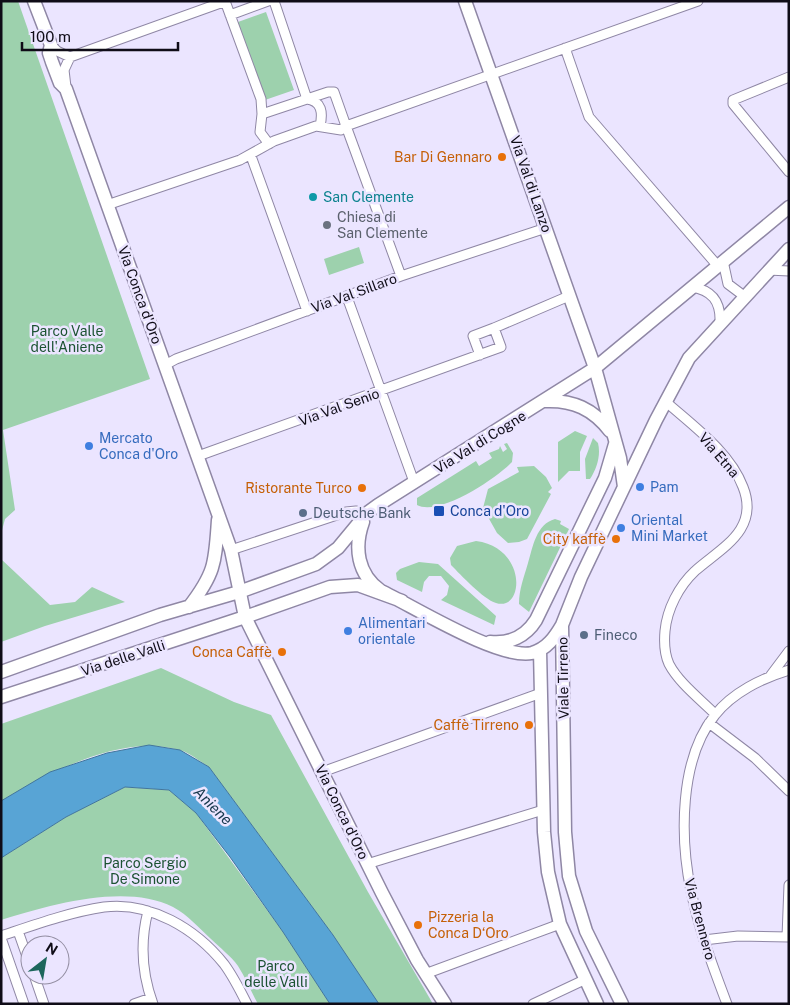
<svg xmlns="http://www.w3.org/2000/svg" width="790" height="1005" viewBox="0 0 790 1005" font-family="'Public Sans',sans-serif">
  <style>
    .green { fill: #9dd1ad }
    .water { fill: #58a4d5; stroke: #42769c }
    .lines { fill: none; stroke-linecap: round; stroke-linejoin: round }
    .street-casing { stroke: #8f87a5; stroke-width: 11 }
    .secondary-casing { stroke: #8f87a5; stroke-width: 15 }
    .street { stroke: #fff; stroke-width: 9 }
    .secondary { stroke: #fff; stroke-width: 12 }
    .food-dot { fill: #e8710a; stroke: #ebe5ff; stroke-width: 2 }
    .culture-dot { fill: #0f9aa8; stroke: #ebe5ff; stroke-width: 2 }
    .worship-dot { fill: #6b7280; stroke: #ebe5ff; stroke-width: 2 }
    .shop-dot { fill: #3f7fe0; stroke: #ebe5ff; stroke-width: 2 }
    .transit-dot { fill: #1a4fb4; stroke: #ebe5ff; stroke-width: 2 }
    .service-dot { fill: #5c6f8a; stroke: #ebe5ff; stroke-width: 2 }
    .labels { text-anchor: middle; stroke-width: 5; stroke-linejoin: round; paint-order: stroke }
    .food-label { font-size: 14px; fill: #c56008; stroke: #ebe5ff; text-anchor: end }
    .street-label { font-size: 14px; fill: #0f0c17; stroke: #ebe5ff }
    .culture-label { font-size: 14px; fill: #0d838f; stroke: #ebe5ff; text-anchor: start }
    .worship-label { font-size: 14px; fill: #5b616d; stroke: #ebe5ff; text-anchor: start }
    .park-label { font-size: 14px; fill: #1b5232; stroke: #ebe5ff }
    .shop-label { font-size: 14px; fill: #366cbe; stroke: #ebe5ff; text-anchor: start }
    .transit-label { font-size: 14px; fill: #164399; stroke: #ebe5ff; text-anchor: start }
    .service-label { font-size: 14px; fill: #4e5e75; stroke: #ebe5ff; text-anchor: start }
    .water-label { font-size: 15px; font-style: italic; fill: #17384d; stroke: #ebe5ff }
  </style>
  <rect width="100%" height="100%" fill="#ebe5ff"/>
  <path class="green" d="M1,1H18L150,379L3,430L15,510L5,519L1,534Z
    M266,12L294,90L265,100L238,22Z
    M359,247L364,263L329,275L324,259Z
    M575,431L587,436L580,452V471H569L558,482V442Z
    M593,438L598,443C601,455 597,468 590,479H586L585,459Z
    M507,443L513,453L512,462C497,478 439,517 417,505V498L476,461L479,466L492,458L489,453L499,449L500,446L503,452L507,449L504,444Z
    M534,466L546,477L552,488L548,492L551,494L527,539L519,542L508,543L497,533L483,508L488,489L519,472L517,467Z
    M555,519L561,521L560,524L569,529L529,612L519,604C519,589 524,577 528,563C533,547 536,524 555,519Z
    M476,541C528,548 524,612 496,603C483,599 461,575 451,565L450,558L457,546Z
    M1,559L50,605L75,602L92,587L125,602L45,626L1,642Z
    M419,562L438,564L496,616L494,625L441,600L447,595L449,586L441,576H429L424,582L422,592L397,580L396,573L400,569Z
    M161,668L234,702L271,715L368,892L433,1004H379L333,935L209,767C199,761 189,752 179,750C121,733 49,773 1,801V724Z
    M125,787L169,790L196,813L283,932L330,1004H258C251,992 246,978 238,966C231,956 220,948 211,939C199,928 188,915 173,907C125,883 50,905 1,920V858L66,817Z"/>
  <path class="water" d="M149,745L180,750L209,767L333,935L379,1004H330L283,932L230,857L196,813L169,790L125,787L66,817L1,858V801L50,772L107,753Z"/>
  <g class="lines">
    <g class="street-casing">
      <path id="street" d="M225,1L261,99L262,114
        M274,1L307,99C322,101 323,113 320,126
        M230,15L268,1
        M51,45L57,51L70,57L226,1
        M565,48L589,117L717,265
        M789,77L733,100V104L789,172
        M66,87L64,70L70,57
        M251,156L307,311
        M107,205L240,160L274,141L316,126L341,130L346,126L334,92H328L262,114L260,132L269,144
        M723,261L728,284L744,296
        M768,270L789,271
        M401,276L346,126L698,1
        M691,287C712,290 721,301 720,323
        M347,297L414,482
        M480,355L473,336L494,328
        M165,365L176,359L401,276L546,228
        M665,401C692,425 730,452 743,487C760,530 721,548 695,571C679,586 667,609 665,631C664,642 664,653 669,664C679,683 700,699 715,714
        M198,456L501,347L494,328L569,296
        M231,550L346,512L356,511L367,513
        M771,675L789,651
        M709,723L755,758L789,791
        M322,772L541,693
        M367,864L543,810
        M148,911C140,942 142,974 153,1004
        M18,931L30,965
        M1,936C34,925 70,912 104,907C150,901 196,929 224,964C233,976 240,990 247,1004
        M787,937L789,885
        M1,938L24,1004
        M704,940L738,936L789,937
        M425,974L560,924
        M34,975L44,1004
        M134,1004L151,998
        M533,1004L584,980
        M727,1004C713,967 699,930 691,891C680,838 679,759 715,715C732,693 762,678 789,670"/>
    </g>
    <g class="secondary-casing">
      <path id="secondary" d="M34,1L51,45L49,53L52,62L60,83L66,89L231,550L245,617L382,893L417,960L445,1004
        M465,1L595,368L620,458L624,487
        M546,401C573,400 593,409 610,431
        M363,522C354,547 357,574 381,591C413,606 499,660 532,653C547,649 555,637 562,625
        M189,607C216,572 215,562 218,520
        M490,642C510,644 526,636 536,620L605,478L615,444
        M540,650L544,832L548,872L560,924L597,1004
        M1,672L160,615L239,592L316,564L338,548L367,513L378,505L595,368L789,207
        M1,697L245,617L330,587L358,585L402,601
        M622,1004L586,931L569,876L565,832L562,625L581,577L656,420L689,358L789,249"/>
    </g>
    <use href="#street" class="street"/>
    <use href="#secondary" class="secondary"/>
  </g>
  <g class="food-dot">
    <circle cx="502" cy="157" r="5"/>
    <circle cx="362" cy="488" r="5"/>
    <circle cx="616" cy="539" r="5"/>
    <circle cx="282" cy="652" r="5"/>
    <circle cx="529" cy="725" r="5"/>
    <circle cx="418" cy="925" r="5"/>
  </g>
  <circle class="culture-dot" cx="313" cy="197" r="5"/>
  <circle class="worship-dot" cx="327" cy="225" r="5"/>
  <g class="shop-dot">
    <circle cx="89" cy="446" r="5"/>
    <circle cx="640" cy="487" r="5"/>
    <circle cx="621" cy="528" r="5"/>
    <circle cx="348" cy="631" r="5"/>
  </g>
  <rect class="transit-dot" x="433" y="505" width="12" height="12" rx="2.5"/>
  <g class="service-dot">
    <circle cx="303" cy="513" r="5"/>
    <circle cx="584" cy="635" r="5"/>
  </g>
  <g class="labels">
    <g class="food-label">
      <text x="492" y="162">Bar Di Gennaro</text>
      <text x="352" y="493">Ristorante Turco</text>
      <text x="606" y="544">City kaffè</text>
      <text x="272" y="657">Conca Caffè</text>
      <text x="519" y="730">Caffè Tirreno</text>
      <text x="428" y="922" text-anchor="start">Pizzeria la<tspan x="428" dy="16">Conca D‘Oro</tspan></text>
    </g>
    <g class="street-label">
      <text transform="translate(531 184) rotate(71)" y="5">Via Val di Lanzo</text>
      <text transform="translate(354 293) rotate(-20)" y="5">Via Val Sillaro</text>
      <text transform="translate(140 295) rotate(70)" y="5">Via Conca d'Oro</text>
      <text transform="translate(339 407) rotate(-20)" y="5">Via Val Senio</text>
      <text transform="translate(480 442) rotate(-32)" y="5">Via Val di Cogne</text>
      <text transform="translate(719 455) rotate(49)" y="5">Via Etna</text>
      <text transform="translate(123 658) rotate(-18)" y="5">Via delle Valli</text>
      <text transform="translate(563 678) rotate(-91)" y="5">Viale Tirreno</text>
      <text transform="translate(342 812) rotate(64)" y="5">Via Conca d'Oro</text>
      <text transform="translate(700 919) rotate(75)" y="5">Via Brennero</text>
    </g>
    <g class="culture-label">
      <text x="323" y="202">San Clemente</text>
    </g>
    <g class="worship-label">
      <text x="337" y="222">Chiesa di<tspan x="337" dy="16">San Clemente</tspan></text>
    </g>
    <g class="park-label">
      <text x="67" y="336">Parco Valle<tspan x="67" dy="16">dell'Aniene</tspan></text>
      <text x="145" y="868">Parco Sergio<tspan x="145" dy="16">De Simone</tspan></text>
      <text x="276" y="971">Parco<tspan x="276" dy="16">delle Valli</tspan></text>
    </g>
    <g class="shop-label">
      <text x="99" y="443">Mercato<tspan x="99" dy="16">Conca d'Oro</tspan></text>
      <text x="650" y="492">Pam</text>
      <text x="631" y="525">Oriental<tspan x="631" dy="16">Mini Market</tspan></text>
      <text x="358" y="628">Alimentari<tspan x="358" dy="16">orientale</tspan></text>
    </g>
    <g class="transit-label">
      <text x="450" y="516">Conca d'Oro</text>
    </g>
    <g class="service-label">
      <text x="313" y="518">Deutsche Bank</text>
      <text x="594" y="640">Fineco</text>
    </g>
    <g class="water-label">
      <text transform="translate(213 806) rotate(45)" y="5">Aniene</text>
    </g>
  </g>
  <rect width="790" height="1005" fill="none" stroke="#0f0c17" stroke-width="5"/>
  <g transform="translate(45 960) rotate(31)"><circle r="24" fill="#ebe5ff" stroke="#938ea2"/>
  <path d="M0-4L9 19L0 12L-9 19Z" fill="#1d665c"/>
  <text y="-8" font-size="14" font-weight="bold" text-anchor="middle" fill="#0f0c17">N</text>
  </g>
  <path d="M22 42v8h156v-8" fill="none" stroke="#0f0c17" stroke-width="2.5"/>
  <text x="30" y="42" font-size="15" fill="#0f0c17" stroke="#ebe5ff" stroke-width="4" paint-order="stroke">100 m</text>
</svg>
